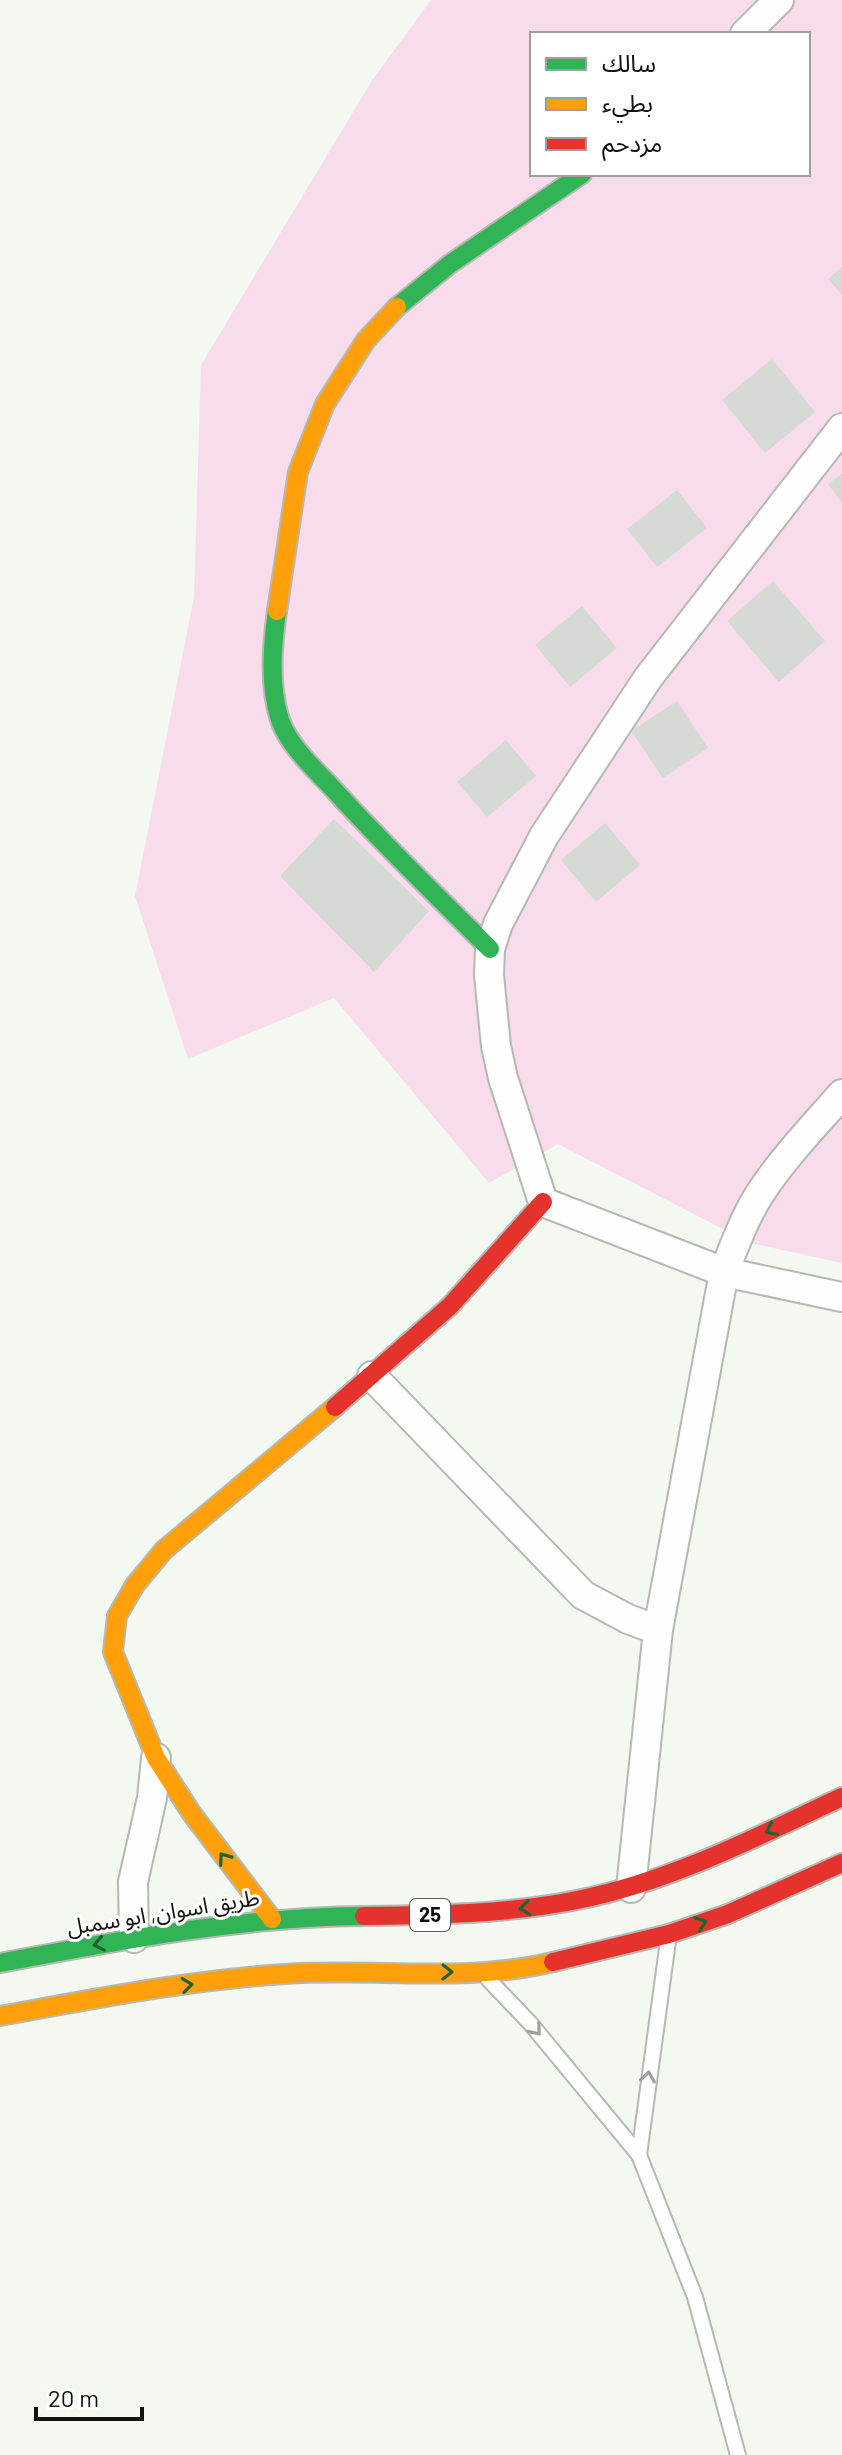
<svg xmlns="http://www.w3.org/2000/svg" width="842" height="2455" viewBox="0 0 842 2455" font-family="Barlow,'Noto Sans Arabic',sans-serif">
  <style>
    .green { fill: #f8dceb; fill-rule: evenodd }
    .building { fill: #d6dad4 }
    .lines { fill: none; stroke-linecap: round; stroke-linejoin: round }
    .lane-casing { stroke: #b5b9b2; stroke-width: 18 }
    .street-casing { stroke: #b5b9b2; stroke-width: 32 }
    .fast-casing { stroke: #b5b9b2; stroke-width: 22 }
    .slow-casing { stroke: #b5b9b2; stroke-width: 22 }
    .jam-casing { stroke: #b5b9b2; stroke-width: 22 }
    .lane { stroke: #fdfefd; stroke-width: 14 }
    .street { stroke: #fdfefd; stroke-width: 28 }
    .fast { stroke: #30b455; stroke-width: 18 }
    .slow { stroke: #ff9f0a; stroke-width: 18 }
    .jam { stroke: #e5322d; stroke-width: 18 }
    .oneway { stroke: #206331 }
    .oneway2 { stroke: #9ea09d }
    .labels { text-anchor: middle; stroke-width: 6; stroke-linejoin: round; paint-order: stroke }
    .shield { fill: #fff; stroke: #585956; stroke-width: 2 }
    .shield-label { font-size: 20px; font-weight: bold; fill: #10120d }
    .street-label { font-size: 22px; fill: #10120d; stroke: #fff }
  </style>
  <rect width="100%" height="100%" fill="#f3f8f0"/>
  <path class="green" d="M431,0H842V1263L750,1243L558,1144L489,1183L334,998L188,1059L135,896L194,597L201,365L373,79ZM532,34H808V174H532Z"/>
  <path class="building" d="M842,267V295L828,279Z
    M772,359L815,412L765,453L722,400Z
    M842,474V503L828,484Z
    M677,490L707,528L657,567L627,529Z
    M773,581L825,641L779,682L727,621Z
    M582,606L617,648L570,687L535,645Z
    M677,701L708,748L663,778L631,731Z
    M506,740L536,776L487,817L457,782Z
    M334,819L429,911L374,972L280,876Z
    M605,823L640,865L596,902L561,860Z"/>
  <g class="lines">
    <g class="lane-casing">
      <path id="lane" d="M488,1979L530,2023L639,2155L695,2297L738,2455
        M639,2155L668,1941"/>
    </g>
    <g class="street-casing">
      <path id="street" d="M745,34L779,0
        M842,428L648,678L544,836L498,924L490,949L489,975L496,1046L503,1078L543,1202L724,1272L842,1297
        M372,1376L583,1595L628,1619L658,1630
        M631,1888L658,1630L724,1272C735,1245 745,1216 761,1192C784,1157 814,1126 842,1094
        M134,1938L133,1882L152,1798L156,1758"/>
    </g>
    <g class="fast-casing">
      <path id="fast" d="M397,307L450,264L582,174
        M277,611C272,647 269,685 280,720C290,748 316,770 336,792C385,846 438,897 490,949
        M0,1963C121,1940 241,1917 364,1916"/>
    </g>
    <g class="slow-casing">
      <path id="slow" d="M277,611L298,472L325,404L366,340L397,307
        M272,1919L192,1814L156,1758L113,1652L117,1616L135,1585L164,1550L335,1407
        M0,2016C94,1999 189,1980 285,1974C374,1968 466,1983 553,1962"/>
    </g>
    <g class="jam-casing">
      <path id="jam" d="M335,1407L450,1306L543,1202
        M364,1916C437,1915 511,1914 582,1899C674,1880 758,1836 842,1797
        M553,1962L669,1934L728,1914L842,1863"/>
    </g>
    <use href="#lane" class="lane"/>
    <use href="#street" class="street"/>
    <use href="#fast" class="fast"/>
    <use href="#slow" class="slow"/>
    <use href="#jam" class="jam"/>
  </g>
  <defs><path id="oneway-chevron" d="M-2-3.5L2.5 0L-2 3.5" fill="none" stroke-width="1.6" stroke-linecap="round" stroke-linejoin="round" transform="scale(2)"/></defs>
  <g class="oneway">
    <use href="#oneway-chevron" transform="translate(771 1830) rotate(154)"/>
    <use href="#oneway-chevron" transform="translate(224 1858) rotate(-126)"/>
    <use href="#oneway-chevron" transform="translate(525 1908) rotate(173)"/>
    <use href="#oneway-chevron" transform="translate(701 1923) rotate(-19)"/>
    <use href="#oneway-chevron" transform="translate(99 1944) rotate(169)"/>
    <use href="#oneway-chevron" transform="translate(447 1972) rotate(1)"/>
    <use href="#oneway-chevron" transform="translate(187 1985) rotate(-7)"/>
  </g>
  <g class="oneway2">
    <use href="#oneway-chevron" transform="translate(536 2030) rotate(50)"/>
    <use href="#oneway-chevron" transform="translate(648 2077) rotate(-82)"/>
  </g>
  <g class="labels">
    <rect class="shield" x="410" y="1899" width="40" height="32" rx="6"/>
    <g class="shield-label">
      <text x="430" y="1922">25</text>
    </g>
    <g class="street-label">
      <text transform="translate(163 1912) rotate(-9)" y="8">طريق اسوان, ابو سمبل</text>
    </g>
  </g>
  <rect x="530" y="32" width="280" height="144" fill="#ffffff" stroke="#9fa09e" stroke-width="2"/>
  <rect x="546" y="58" width="40" height="12" fill="#30b455" stroke="#9fa09e" stroke-width="2"/>
  <text x="602" y="72" font-size="24" fill="#10120d">سالك</text>
  <rect x="546" y="98" width="40" height="12" fill="#ff9f0a" stroke="#9fa09e" stroke-width="2"/>
  <text x="602" y="112" font-size="24" fill="#10120d">بطيء</text>
  <rect x="546" y="138" width="40" height="12" fill="#e5322d" stroke="#9fa09e" stroke-width="2"/>
  <text x="602" y="152" font-size="24" fill="#10120d">مزدحم</text>
  <path d="M36 2407v12h106v-12" fill="none" stroke="#10120d" stroke-width="4"/>
  <text x="48" y="2407" font-size="24" fill="#10120d" stroke="#ffffff" stroke-width="6" paint-order="stroke">20 m</text>
</svg>
